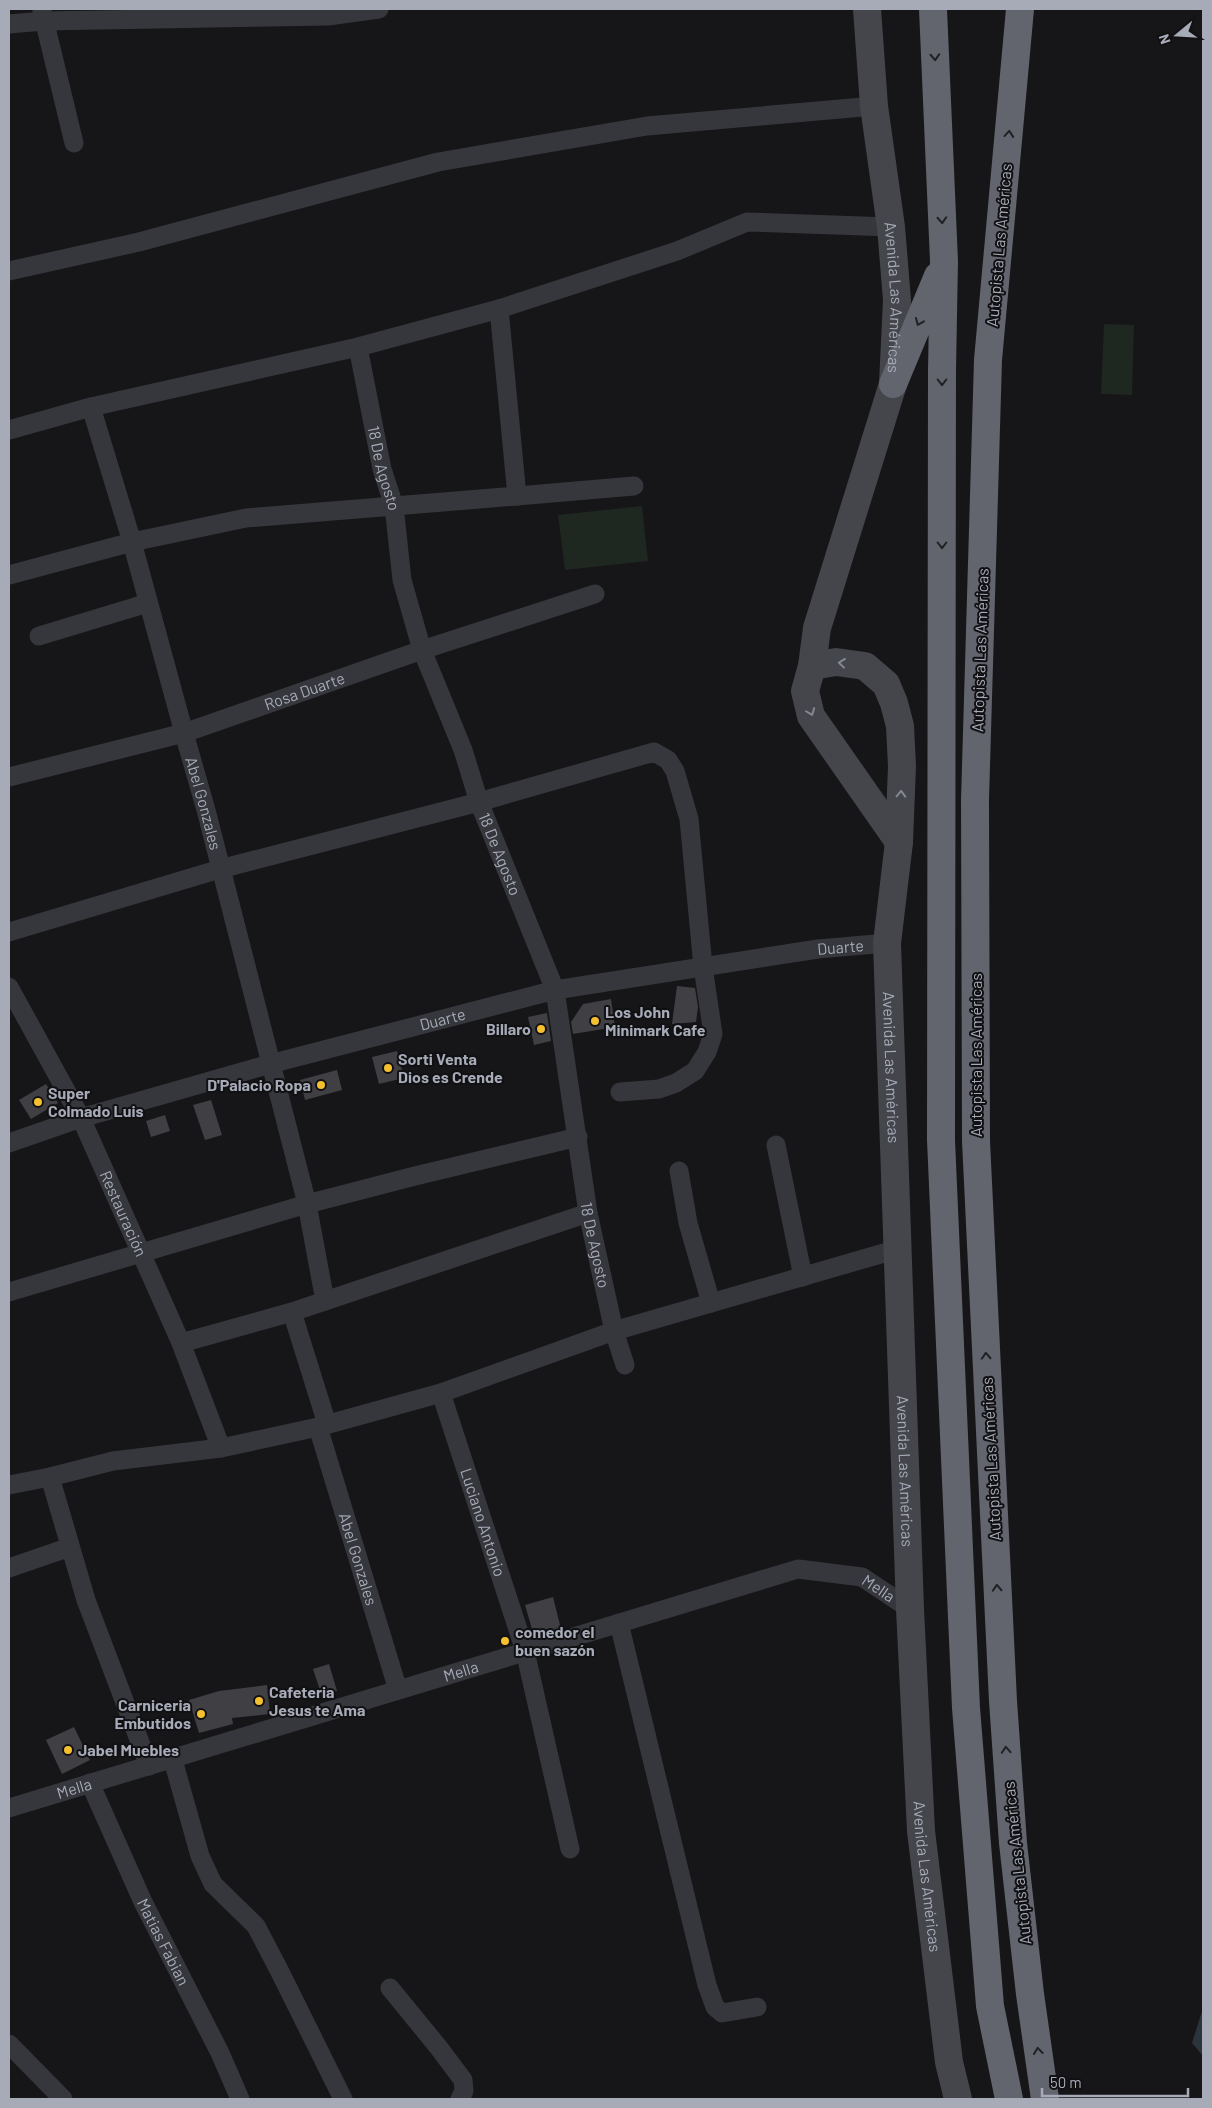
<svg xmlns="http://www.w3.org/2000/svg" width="1212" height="2108" viewBox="0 0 1212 2108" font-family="Barlow,sans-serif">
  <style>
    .green { fill: #1f2721 }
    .water { fill: #2b333c }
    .building { fill: #404044 }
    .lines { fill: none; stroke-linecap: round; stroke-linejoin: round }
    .street { stroke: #36373c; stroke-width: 19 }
    .secondary { stroke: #44464c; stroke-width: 28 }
    .highway { stroke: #62646e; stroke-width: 28 }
    .oneway { stroke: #212124 }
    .oneway2 { stroke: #848892 }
    .poi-dot { fill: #f5c030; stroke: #111012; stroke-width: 2 }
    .labels { text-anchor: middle; stroke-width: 4; stroke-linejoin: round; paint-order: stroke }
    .street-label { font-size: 16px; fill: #a7abb8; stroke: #111012 }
    .poi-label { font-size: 16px; font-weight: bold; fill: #a7abb8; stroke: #111012; text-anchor: start }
  </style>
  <rect width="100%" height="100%" fill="#161517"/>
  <path class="green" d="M1104,324L1134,325L1132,395L1101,394Z
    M642,506L648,561L565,570L558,515Z"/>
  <path class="water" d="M1203,2008V2056L1192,2043Z"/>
  <path class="building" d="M677,986L695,988L698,1007L696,1022L672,1024Z
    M611,999L615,1027L573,1034L571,1022L583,1004Z
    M547,1013L551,1041L534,1045L528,1017Z
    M397,1051L404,1078L379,1084L372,1057Z
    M337,1070L342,1090L305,1100L300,1080Z
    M46,1084L58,1103L31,1119L19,1100Z
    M211,1100L222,1135L205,1140L193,1105Z
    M165,1115L170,1131L151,1137L146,1121Z
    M553,1597L561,1629L541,1635L532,1629L525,1605Z
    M329,1664L337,1691L322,1696L313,1669Z
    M267,1685L270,1714L232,1718L233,1724L199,1733L189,1700L219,1691Z
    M74,1727L90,1760L62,1774L46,1740Z"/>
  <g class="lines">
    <g class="street">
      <path d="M42,11L74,143"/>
      <path d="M9,24L44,21L328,16L379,9"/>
      <path d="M9,271L139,242L438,162L647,126L874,106"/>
      <path id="s1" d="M358,347L382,469L394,506L402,580L422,650L463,750L479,802L555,990L588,1213L614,1331L625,1365"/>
      <path id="s2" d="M91,407L132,542L184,733L206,810L307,1204L325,1301L292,1312L327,1424"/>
      <path d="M9,430L91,407L358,347L499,309L677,251L747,222L891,227"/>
      <path d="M517,496L634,486"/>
      <path d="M9,575L132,542L246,518L517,496L499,309"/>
      <path d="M39,636L148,603"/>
      <path id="s3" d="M9,777L184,733L422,650L595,594"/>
      <path d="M9,932L220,869L479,802L654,752L668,760L675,771L689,819L703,967L713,1034L707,1052L695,1071L676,1083L659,1089L620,1092"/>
      <path id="s4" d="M9,987L81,1118L181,1343L221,1448"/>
      <path id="s5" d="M9,1143L81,1118L270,1064L555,990L818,949L887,943"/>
      <path d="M776,1145L803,1277"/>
      <path d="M679,1171L688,1223L711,1303"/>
      <path d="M9,1292L307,1204L415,1176L578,1137"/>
      <path d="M325,1301L588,1213"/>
      <path d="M181,1343L292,1312"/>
      <path id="s6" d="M441,1393L525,1651L570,1849"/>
      <path id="s7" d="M318,1427L398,1690"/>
      <path d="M50,1477L86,1600L149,1766"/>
      <path d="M9,1485L50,1477L113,1461L221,1448L318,1427L441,1393L614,1331L898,1249"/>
      <path d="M9,1568L70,1547"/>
      <path d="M619,1623L707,1985L715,2007L722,2013L757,2007"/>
      <path d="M173,1760L200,1856L213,1884L256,1926L280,1972L343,2099"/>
      <path id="s8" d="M90,1783L143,1902L220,2053L240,2099"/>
      <path id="s9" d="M9,1808L798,1569L862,1577L910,1609"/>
      <path d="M390,1988L439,2048L463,2080L464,2091L460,2099"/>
      <path d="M9,2044L63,2099"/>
    </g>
    <g class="secondary">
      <path id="s10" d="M867,9L874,106L891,227L897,300L893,384L817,628L812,666L805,691L811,716L899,842"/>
      <path id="s11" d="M812,666L836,662L865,666L886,684L894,703L900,726L902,766L899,842L887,943L910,1609L921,1831L949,2062L958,2099"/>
    </g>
    <path class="highway" d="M933,9L944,261L942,370L941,1140L966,1708L990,2006L1009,2099
      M1020,9L988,360L975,800L976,1141L1003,1701L1013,1843L1030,1994L1045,2099
      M893,384L938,276"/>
  </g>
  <defs><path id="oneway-chevron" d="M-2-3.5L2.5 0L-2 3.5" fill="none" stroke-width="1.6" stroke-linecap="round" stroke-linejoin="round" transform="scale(1.25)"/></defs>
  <g class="oneway">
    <use href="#oneway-chevron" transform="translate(935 57) rotate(87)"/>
    <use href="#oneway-chevron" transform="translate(1009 134) rotate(-85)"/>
    <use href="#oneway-chevron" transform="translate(942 220) rotate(87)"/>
    <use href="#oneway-chevron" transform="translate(919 322) rotate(113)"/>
    <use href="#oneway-chevron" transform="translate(942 382) rotate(90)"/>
    <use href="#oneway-chevron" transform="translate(942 545) rotate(90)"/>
    <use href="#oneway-chevron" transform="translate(986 1356) rotate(-93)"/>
    <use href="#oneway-chevron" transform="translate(997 1588) rotate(-93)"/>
    <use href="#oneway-chevron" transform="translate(1006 1750) rotate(-94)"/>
    <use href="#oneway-chevron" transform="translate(1038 2051) rotate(-97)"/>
  </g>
  <g class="oneway2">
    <use href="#oneway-chevron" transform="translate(842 663) rotate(-174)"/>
    <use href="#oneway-chevron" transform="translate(811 712) rotate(69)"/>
    <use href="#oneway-chevron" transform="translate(901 794) rotate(-88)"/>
  </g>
  <g class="poi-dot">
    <circle cx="595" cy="1021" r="5"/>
    <circle cx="541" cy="1029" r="5"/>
    <circle cx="388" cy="1068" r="5"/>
    <circle cx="321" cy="1085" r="5"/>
    <circle cx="38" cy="1102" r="5"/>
    <circle cx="505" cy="1641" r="5"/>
    <circle cx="259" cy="1701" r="5"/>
    <circle cx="201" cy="1714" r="5"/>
    <circle cx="68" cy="1750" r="5"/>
  </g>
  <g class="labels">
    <g class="street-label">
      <text transform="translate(999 245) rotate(-85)" y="6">Autopista Las Américas</text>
      <text dy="6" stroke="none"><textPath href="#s10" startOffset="290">Avenida Las Américas</textPath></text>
      <text dy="6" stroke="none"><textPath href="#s1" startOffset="124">18 De Agosto</textPath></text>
      <text transform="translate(980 650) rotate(-88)" y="6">Autopista Las Américas</text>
      <text dy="6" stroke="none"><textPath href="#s3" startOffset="308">Rosa Duarte</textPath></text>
      <text dy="6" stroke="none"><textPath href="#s2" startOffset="412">Abel Gonzales</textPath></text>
      <text dy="6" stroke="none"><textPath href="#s1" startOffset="529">18 De Agosto</textPath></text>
      <text dy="6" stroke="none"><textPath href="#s5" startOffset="856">Duarte</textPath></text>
      <text dy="6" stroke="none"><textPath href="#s5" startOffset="451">Duarte</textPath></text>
      <text transform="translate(976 1055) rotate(-90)" y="6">Autopista Las Américas</text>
      <text dy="6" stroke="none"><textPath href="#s11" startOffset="468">Avenida Las Américas</textPath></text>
      <text dy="6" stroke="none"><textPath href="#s4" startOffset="254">Restauración</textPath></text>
      <text dy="6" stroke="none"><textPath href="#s1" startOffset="934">18 De Agosto</textPath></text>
      <text transform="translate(991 1459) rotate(-93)" y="6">Autopista Las Américas</text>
      <text dy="6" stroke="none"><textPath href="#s11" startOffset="872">Avenida Las Américas</textPath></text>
      <text dy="6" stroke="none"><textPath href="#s6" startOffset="136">Luciano Antonio</textPath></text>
      <text dy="6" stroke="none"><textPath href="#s7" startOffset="138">Abel Gonzales</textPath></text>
      <text dy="6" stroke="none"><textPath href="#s9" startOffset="909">Mella</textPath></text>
      <text dy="6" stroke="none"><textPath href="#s9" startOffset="472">Mella</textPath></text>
      <text dy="6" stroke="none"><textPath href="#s9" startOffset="68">Mella</textPath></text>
      <text transform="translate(1017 1863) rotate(-96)" y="6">Autopista Las Américas</text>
      <text dy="6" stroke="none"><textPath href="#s11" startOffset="1278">Avenida Las Américas</textPath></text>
      <text dy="6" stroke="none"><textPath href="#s8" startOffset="175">Matias Fabian</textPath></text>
    </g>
    <g class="poi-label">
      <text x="605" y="1018">Los John<tspan x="605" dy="18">Minimark Cafe</tspan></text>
      <text x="531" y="1035" text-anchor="end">Billaro</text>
      <text x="398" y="1065">Sorti Venta<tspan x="398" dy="18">Dios es Crende</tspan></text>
      <text x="311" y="1091" text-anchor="end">D'Palacio Ropa</text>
      <text x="48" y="1099">Super<tspan x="48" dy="18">Colmado Luis</tspan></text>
      <text x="515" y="1638">comedor el<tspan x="515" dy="18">buen sazón</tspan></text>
      <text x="269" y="1698">Cafeteria<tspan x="269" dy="18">Jesus te Ama</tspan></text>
      <text x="191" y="1711" text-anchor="end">Carniceria<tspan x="191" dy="18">Embutidos</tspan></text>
      <text x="78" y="1756">Jabel Muebles</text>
    </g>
  </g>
  <rect width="1212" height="2108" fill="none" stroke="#a7abb8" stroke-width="20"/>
  <g transform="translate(1177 35) rotate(252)" stroke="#111012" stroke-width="4" paint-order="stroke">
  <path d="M0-4L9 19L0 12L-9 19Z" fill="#a7abb8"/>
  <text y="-8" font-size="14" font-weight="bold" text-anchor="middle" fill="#a7abb8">N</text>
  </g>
  <path d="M1042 2088v8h146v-8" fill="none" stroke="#a7abb8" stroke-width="2.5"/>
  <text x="1050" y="2088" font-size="15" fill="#a7abb8" stroke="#111012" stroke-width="4" paint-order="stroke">50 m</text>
</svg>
